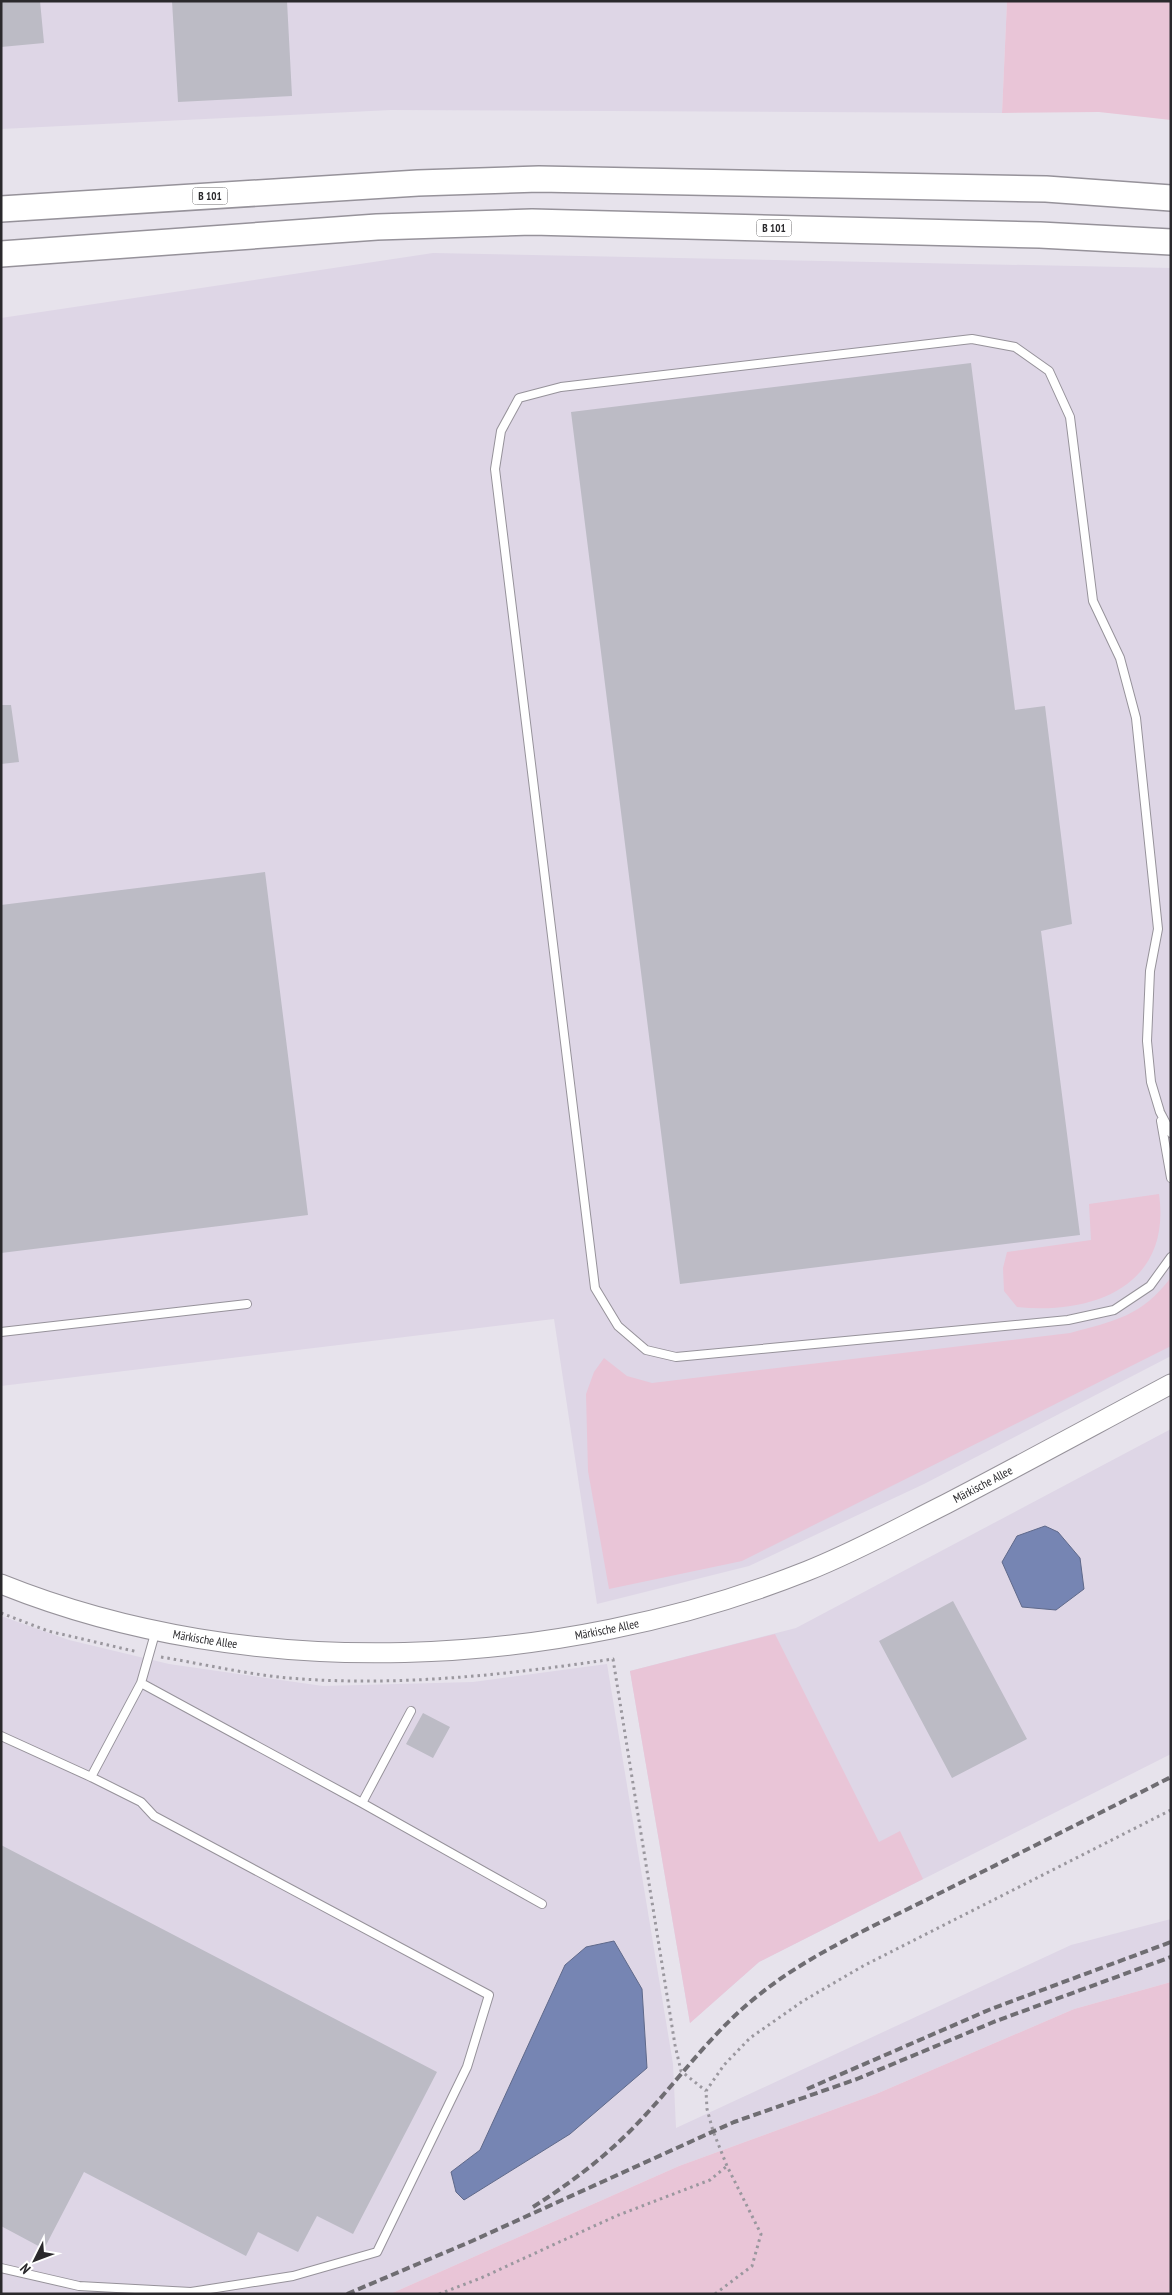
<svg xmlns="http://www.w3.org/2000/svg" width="1172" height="2295" viewBox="0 0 1172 2295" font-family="'PT Sans Narrow',sans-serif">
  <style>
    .built { fill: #ded6e6 }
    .green { fill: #e9c5d7 }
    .water { fill: #7685b3; stroke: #5f698a }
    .building { fill: #bcbbc5 }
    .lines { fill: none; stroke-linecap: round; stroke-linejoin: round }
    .service-casing { stroke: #96929a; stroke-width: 10 }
    .tertiary-casing { stroke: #96929a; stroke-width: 21 }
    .trunk-casing { stroke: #96929a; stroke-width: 28 }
    .path { stroke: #9a979e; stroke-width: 3; stroke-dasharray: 2.5 4; stroke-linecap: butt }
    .service { stroke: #fff; stroke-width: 8 }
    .tertiary { stroke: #fff; stroke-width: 19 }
    .trunk { stroke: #fff; stroke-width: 25 }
    .rail { stroke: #6f6d72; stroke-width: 4; stroke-dasharray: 8 4; stroke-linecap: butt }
    .labels { text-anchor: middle; stroke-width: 5; stroke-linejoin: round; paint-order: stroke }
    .shield { fill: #fff; stroke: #6a696b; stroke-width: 1 }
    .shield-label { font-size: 11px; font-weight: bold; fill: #2a292c }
    .street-label { font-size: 12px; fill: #2a292c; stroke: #fff }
  </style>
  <rect width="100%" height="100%" fill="#e7e3ec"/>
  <path class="built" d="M1,1H1007L1002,113L391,110L1,129Z
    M433,253L1171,268V1356L924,1484L749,1566L597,1604L554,1319L1,1386V318Z
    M1171,1429V1754L759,1962L690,2023L630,1671L796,1628Z
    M1,1616L69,1640L169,1664L323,1686L473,1682L607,1664L673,2064L676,2128L1071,1945L1171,1919V1982L1074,2009L876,2094L679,2166L390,2294H1Z"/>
  <path class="green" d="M1007,1H1171V120L1099,112L1002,113Z
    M1159,1194C1172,1286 1093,1315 1017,1307L1004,1291L1003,1268L1007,1252L1091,1240L1089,1204Z
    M1171,1277V1346L742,1561L609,1589L588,1471L586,1394L594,1372L604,1358L627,1376L652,1383L1070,1333C1114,1321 1143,1316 1171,1277Z
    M775,1634L879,1842L900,1831L923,1879L759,1962L690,2023L630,1671Z
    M1171,1982V2294H390L679,2166L876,2094L1074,2009Z"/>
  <path class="water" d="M1045,1526L1058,1532L1080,1558L1084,1589L1056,1610L1022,1607L1002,1562L1017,1536Z
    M614,1941L642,1989L647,2068L570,2134L464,2200L456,2192L451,2172L480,2150L565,1965L586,1947Z"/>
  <path class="building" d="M1,1H40L44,43L1,47Z
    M172,1H287L292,96L178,102Z
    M971,363L1015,710L1045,706L1072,924L1041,931L1080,1235L680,1284L571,412Z
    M1,705H11L19,762L1,764Z
    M265,872L308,1215L1,1253V905Z
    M953,1601L1027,1739L952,1778L879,1641Z
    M423,1713L450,1727L433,1758L406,1744Z
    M1,1845L437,2072L353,2234L317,2216L298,2252L258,2232L246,2256L84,2172L44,2249L1,2226Z"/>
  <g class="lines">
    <g class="service-casing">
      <path id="service" d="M1161,1121L1171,1178
        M1171,1133L1160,1112L1151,1082L1147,1041L1150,971L1158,929L1136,718L1120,658L1093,601L1070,417L1049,371L1015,347L972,339L561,387L519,398L501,431L495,469L595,1288L618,1326L646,1350L676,1357L1068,1320L1114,1310L1150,1286L1171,1257
        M1,1332L247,1304
        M156,1630L141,1683L362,1803L542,1904
        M1,1736L91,1777L141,1683
        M362,1803L411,1711
        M1,2268L79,2286L191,2292L293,2276L377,2252L467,2067L489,1995L154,1816L141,1802L91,1777"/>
    </g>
    <g class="tertiary-casing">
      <g id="tertiary">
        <path id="s1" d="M1,1584C252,1685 558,1670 807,1571C855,1552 900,1527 946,1504C1021,1465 1096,1424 1171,1384"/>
      </g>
    </g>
    <g class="trunk-casing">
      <path id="trunk" d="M1,209L418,183L539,179L1046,189L1171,198
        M1,254L377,227L532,222L1040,235L1171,242"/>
    </g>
    <path class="path" d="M1,1613L48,1631L138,1652
      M161,1657C203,1664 246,1674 288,1678C397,1687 505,1675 613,1659L675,2045L681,2071L706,2091
      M439,2294L481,2278L616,2216L710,2180L727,2166
      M715,2294L752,2266L761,2234L727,2166L713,2131L707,2109L706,2091L724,2065L750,2038L803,2001L863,1966L1171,1810"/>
    <use href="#service" class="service"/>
    <use href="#tertiary" class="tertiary"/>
    <use href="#trunk" class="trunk"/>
    <path class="rail" d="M807,2089L991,2009L1171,1942
      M533,2207C569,2184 604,2158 634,2127C677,2083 710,2033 760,1994C810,1954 872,1927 930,1898C1010,1858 1090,1818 1171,1777
      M347,2294L472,2241L734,2122L857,2079L996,2021L1171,1957"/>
  </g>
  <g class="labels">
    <g class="shield">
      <rect x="192.5" y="187.5" width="35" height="17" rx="4"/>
      <rect x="756.5" y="219.5" width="35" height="17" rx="4"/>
    </g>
    <g class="shield-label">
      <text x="210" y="200">B 101</text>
      <text x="774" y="232">B 101</text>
    </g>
    <g class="street-label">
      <text dy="4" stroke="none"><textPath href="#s1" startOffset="1021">Märkische Allee</textPath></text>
      <text dy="4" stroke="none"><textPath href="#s1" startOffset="616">Märkische Allee</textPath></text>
      <text dy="4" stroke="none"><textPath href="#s1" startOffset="212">Märkische Allee</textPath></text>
    </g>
  </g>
  <rect width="1172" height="2295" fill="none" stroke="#2a292c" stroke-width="5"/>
  <g transform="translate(35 2260) rotate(228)" stroke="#ffffff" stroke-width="4" paint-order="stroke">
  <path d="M0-4L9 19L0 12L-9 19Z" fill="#2a292c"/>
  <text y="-8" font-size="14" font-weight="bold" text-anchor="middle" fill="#2a292c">N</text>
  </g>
</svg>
